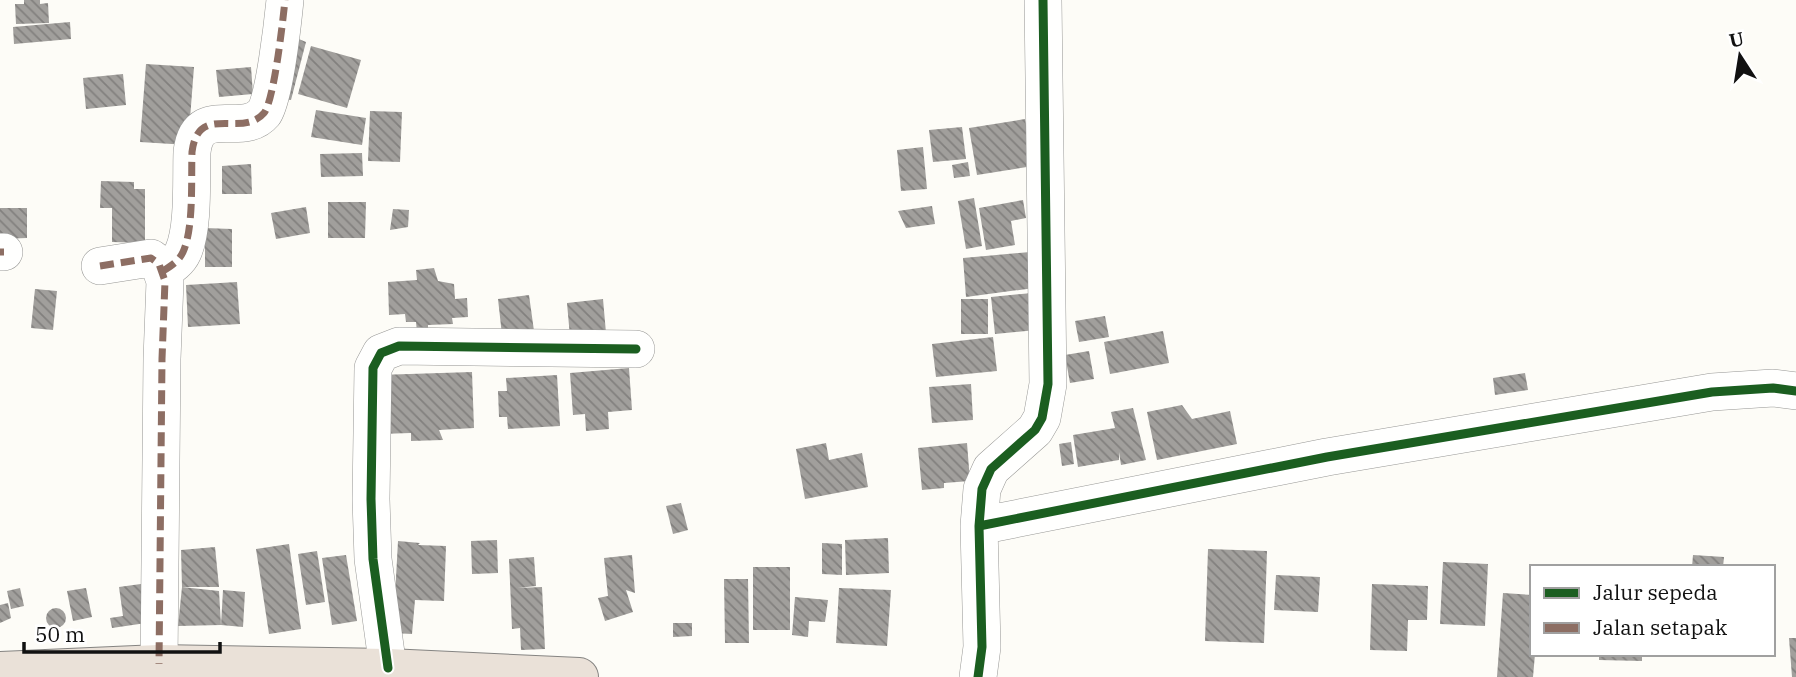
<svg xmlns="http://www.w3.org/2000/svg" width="1796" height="677" viewBox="0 0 1796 677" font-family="'IBM Plex Serif',serif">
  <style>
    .building { fill: url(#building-back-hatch) }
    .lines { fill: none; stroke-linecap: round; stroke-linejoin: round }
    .minor-casing { stroke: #979795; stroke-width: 38 }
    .highway-casing { stroke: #858482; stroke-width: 40 }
    .minor { stroke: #fffffe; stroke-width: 37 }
    .highway { stroke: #eae1d8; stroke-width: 38 }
    .quiet { stroke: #8d6e63; stroke-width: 7; stroke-dasharray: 14 7; stroke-linecap: butt }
    .cycleway-casing { stroke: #fff; stroke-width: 13 }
    .cycleway { stroke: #1b5e20; stroke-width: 9 }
  </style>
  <defs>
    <pattern id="building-back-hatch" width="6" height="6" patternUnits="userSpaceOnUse" patternTransform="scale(1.75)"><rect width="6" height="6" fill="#a19f9c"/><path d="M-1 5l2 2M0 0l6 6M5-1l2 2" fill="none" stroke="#82807e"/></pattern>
  </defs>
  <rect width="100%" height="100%" fill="#fdfcf7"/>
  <path class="building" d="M24,0H40V4L48,3L49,23L16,24L15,4H24Z
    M70,22L71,39L14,44L13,27Z
    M294,37L306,42L291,100L279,98Z
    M311,46L361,60L347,108L298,94Z
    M146,64L194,67L188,145L140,142Z
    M251,67L253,94L219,97L216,70Z
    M123,74L126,105L86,109L83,78Z
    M316,110L366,118L362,145L311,137Z
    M370,111L402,112L400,162L368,161Z
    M1025,119L1033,166L977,175L969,128Z
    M962,127L966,159L933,162L929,130Z
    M923,147L927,189L901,191L897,150Z
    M362,153L363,176L321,177L320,154Z
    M968,162L970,176L954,178L952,165Z
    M251,164L252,194H222V166Z
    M101,181L134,182V189H145V243L112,242V208H100Z
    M974,198L982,246L966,249L958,201Z
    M1023,200L1026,218L1011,221L1015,245L986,250L979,208Z
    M328,202H366L365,238H328Z
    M932,206L935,224L906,228L898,211Z
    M306,207L310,233L276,239L271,213Z
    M0,208H27V238L0,239Z
    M393,209L409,210L408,227L390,230Z
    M205,228L232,229V267H205Z
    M1030,252L1034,288L966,297L963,258Z
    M434,268L438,281L454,284L455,299L467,298L468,317L452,318L453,324L428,325V332H417L416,322H406L405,314L389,315L388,282L417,280L416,270Z
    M237,282L240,324L188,327L186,285Z
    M35,289L57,291L53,330L31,328Z
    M1032,293L1036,330L995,334L991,297Z
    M529,295L534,331L502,335L498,299Z
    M603,299L606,333L570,337L567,303Z
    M961,299H988V334H961Z
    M1105,316L1109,337L1079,342L1075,321Z
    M1163,331L1169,363L1110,374L1104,342Z
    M993,337L997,371L936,377L932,344Z
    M1089,351L1094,379L1070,383L1065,355Z
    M629,368L632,410L608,412L609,429L586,431L585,414L573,415L570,373Z
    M472,372L474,428L439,430L443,440L411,441V433L380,434L378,375Z
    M1525,373L1528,390L1495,395L1493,378Z
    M557,375L560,426L508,429L507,417H499L498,391H507L506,378Z
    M971,384L973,420L932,423L929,387Z
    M1182,405L1192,419L1230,411L1237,444L1157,460L1147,412Z
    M1133,408L1146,460L1121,465L1119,452V460L1078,467L1073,435L1115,428L1111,412Z
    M1071,442L1074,464L1062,466L1059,444Z
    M826,443L829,460L862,453L868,487L805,499L796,449Z
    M967,443L970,481L944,483V488L922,490L918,448Z
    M681,503L688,530L673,534L666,506Z
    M888,538L889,573L846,575L845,540Z
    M497,540L498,573L472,574L471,541Z
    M398,541L420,543L418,545L446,546L444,601L415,600L412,634L393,633Z
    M822,543L842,544V575L822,574Z
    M289,544L301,629L269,634L256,549Z
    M215,547L219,587H182L181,550Z
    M1208,549L1267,551L1264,643L1205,641Z
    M317,551L325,602L306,605L298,554Z
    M346,555L357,621L332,625L322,558Z
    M632,555L635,593L626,590L633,612L605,621L598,598L608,596L604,558Z
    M1693,555L1724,557L1723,567H1692Z
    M534,557L536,586L518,588L542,587L545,649L521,650L520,628L512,629L509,559Z
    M1443,562L1488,564L1485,626L1440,624Z
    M753,567H790V630H753Z
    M1276,575L1320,577L1318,612L1274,610Z
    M724,579H748L749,643H725Z
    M148,583L153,622L112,628L110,618L123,616L119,587Z
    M1372,584L1428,586L1427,620H1408L1407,651L1370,650Z
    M182,587L219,591L221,625L178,626Z
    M20,588L24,606L11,609L7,591Z
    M86,588L92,617L73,621L67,591Z
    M839,588L891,590L887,646L836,643Z
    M223,590L245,592L243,627L221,625Z
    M1503,593L1532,595V654H1535L1533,677H1497Z
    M795,597L828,600L825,622L809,621L808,637L792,635Z
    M8,603L11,618L0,623V605Z
    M46 618a10 10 0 1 1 20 0a10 10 0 1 1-20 0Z
    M673,623H692V636L673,637Z
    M1789,638H1796V677H1792Z
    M1599,654H1642V661L1599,660Z"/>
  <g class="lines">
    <g class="minor-casing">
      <path id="minor" d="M0,252H4
        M100,266L151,258L159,264L165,281L162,359L159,664
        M163,271C171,266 179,261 183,252C194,228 191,179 192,152C198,102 242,139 264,113C274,101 283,20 285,0
        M979,526L1327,457L1712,392L1773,388L1796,391
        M388,668L373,559L371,499L373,368L381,353L399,346L636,349
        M978,677L982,647L979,526L982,489L991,469L1035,430L1042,418L1048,384L1043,0"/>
    </g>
    <g class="highway-casing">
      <path id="highway" d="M0,671L159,664L388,668L579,677"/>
    </g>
    <use href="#minor" class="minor"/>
    <use href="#highway" class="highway"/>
    <path class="quiet" d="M0,252H4
      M100,266L151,258L159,264L165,281L162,359L159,664
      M163,271C171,266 179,261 183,252C194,228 191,179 192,152C198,102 242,139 264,113C274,101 283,20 285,0"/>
    <g class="cycleway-casing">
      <path id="cycleway" d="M979,526L1327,457L1712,392L1773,388L1796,391
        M388,668L373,559L371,499L373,368L381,353L399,346L636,349
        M978,677L982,647L979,526L982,489L991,469L1035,430L1042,418L1048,384L1043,0"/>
    </g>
    <use href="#cycleway" class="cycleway"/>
  </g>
  <rect x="1530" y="565" width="245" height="91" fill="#ffffff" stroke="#a0a0a0" stroke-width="2"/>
  <rect x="1544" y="588" width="35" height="10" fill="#1b5e20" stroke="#a0a0a0" stroke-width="2"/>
  <text x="1593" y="600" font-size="21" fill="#111111">Jalur sepeda</text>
  <rect x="1544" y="623" width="35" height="10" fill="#8d6e63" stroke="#a0a0a0" stroke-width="2"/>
  <text x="1593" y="635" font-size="21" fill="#111111">Jalan setapak</text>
  <g transform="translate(1740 56) rotate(348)" stroke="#ffffff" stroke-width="5" paint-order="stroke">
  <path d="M0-5L12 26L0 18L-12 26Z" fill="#111111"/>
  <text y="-10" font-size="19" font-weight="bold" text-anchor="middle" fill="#111111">U</text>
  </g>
  <path d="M24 642v10h196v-10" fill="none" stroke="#111111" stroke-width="3.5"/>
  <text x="35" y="642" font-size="21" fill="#111111" stroke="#ffffff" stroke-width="5" paint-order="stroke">50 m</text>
</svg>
